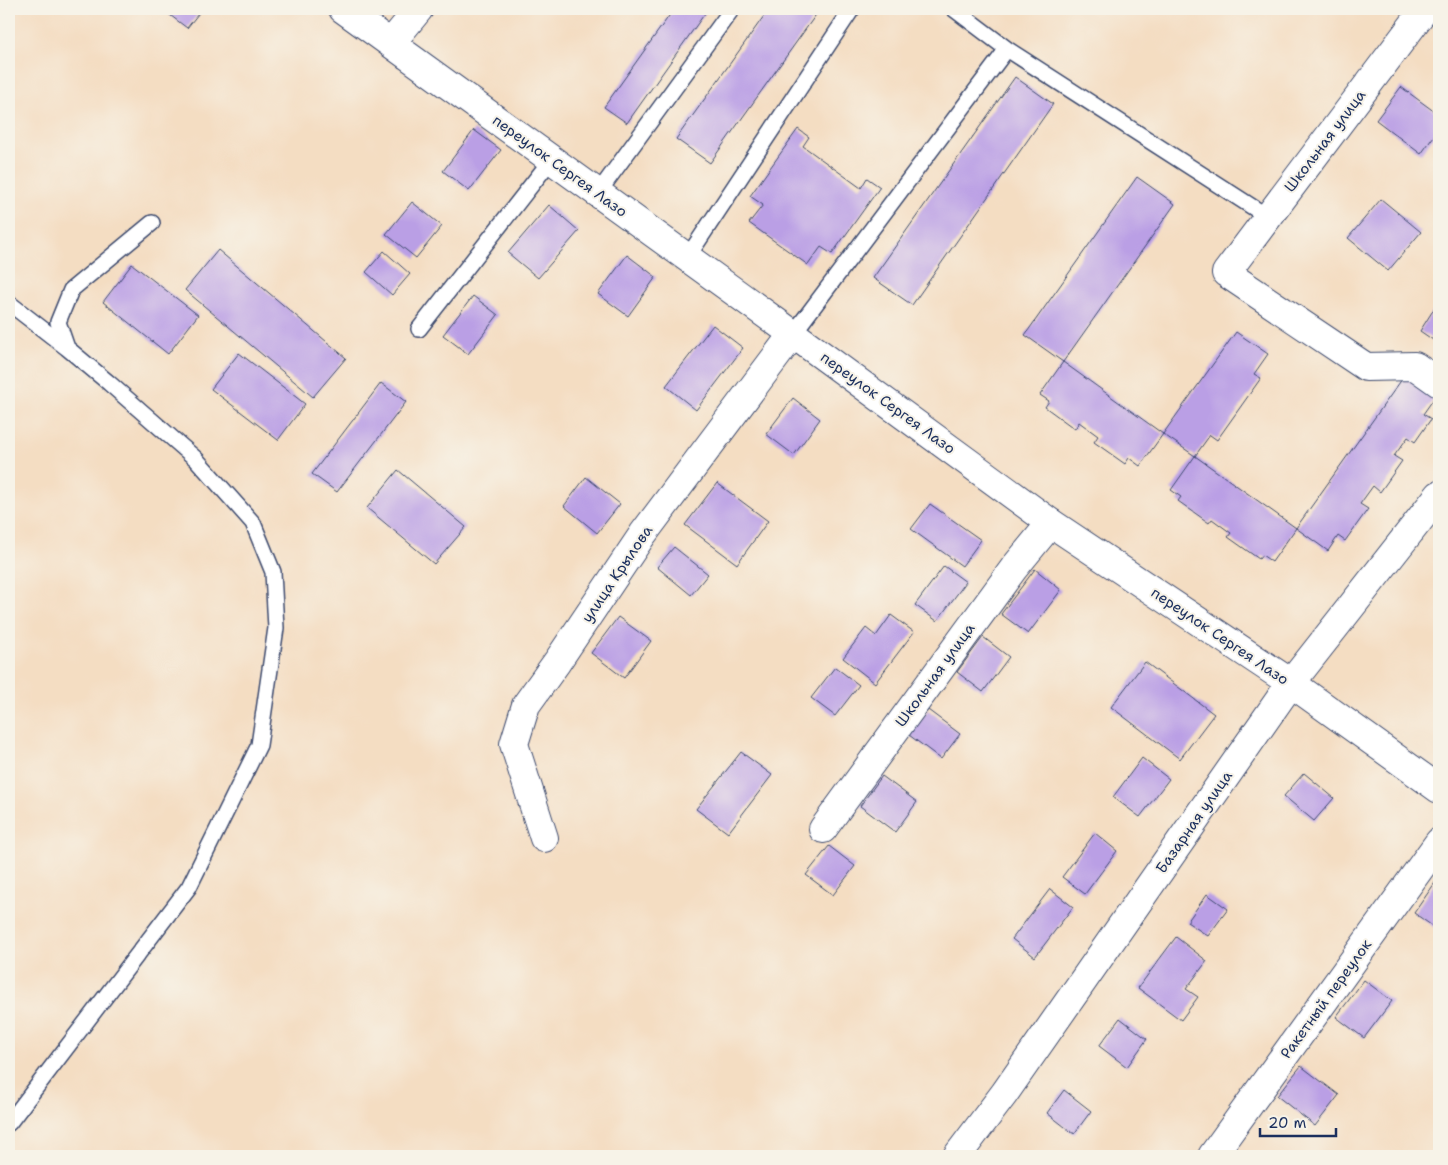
<svg xmlns="http://www.w3.org/2000/svg" width="1448" height="1165" viewBox="0 0 1448 1165" font-family="'Shantell Sans',sans-serif">
  <style>
    .building { fill: #ba9fe5 }
    .lines { fill: none; stroke-linecap: round; stroke-linejoin: round }
    .service-casing { stroke: #3c496d; stroke-width: 18 }
    .minor-casing { stroke: #3c496d; stroke-width: 30 }
    .tertiary-casing { stroke: #3c496d; stroke-width: 30 }
    .service { stroke: #fff; stroke-width: 15 }
    .minor { stroke: #fff; stroke-width: 28 }
    .tertiary { stroke: #fff; stroke-width: 28 }
    .labels { text-anchor: middle; stroke-width: 4; stroke-linejoin: round; paint-order: stroke }
    .street-label { font-size: 15px; fill: #1b2f5e; stroke: #f7f3e8 }
  </style>
  <rect width="100%" height="100%" fill="#f7f3e8"/>
  <filter id="ink" filterUnits="userSpaceOnUse"><feTurbulence type="fractalNoise" baseFrequency=".02" numOctaves="2"/><feDisplacementMap in="SourceGraphic" scale="10" xChannelSelector="R" yChannelSelector="G"/><feConvolveMatrix kernelMatrix="1 2 1 2 8 2 1 2 1" color-interpolation-filters="sRGB"/></filter>
  <filter id="wash" filterUnits="userSpaceOnUse"><feTurbulence type="fractalNoise" baseFrequency=".0096" numOctaves="4" result="noise"/><feDisplacementMap in="SourceGraphic" scale="20" xChannelSelector="R" yChannelSelector="G"/><feGaussianBlur stdDeviation="1.12" result="paint"/><feColorMatrix in="noise" values="0 0 0 0 0 0 0 0 0 0 0 0 0 0 0 0 0 1.4 0 .05"/><feComposite in="paint" operator="in"/></filter>
  <g filter="url(#wash)">
    <rect width="100%" height="100%" fill="#f4ddc2"/>
    <g id="blocks">
      <path class="building" d="M162,9H202L187,28Z
        M674,9H708L627,123L604,107Z
        M769,9H820L710,163L676,139Z
        M1015,77L1053,104L912,305L873,278Z
        M1401,87L1439,115V129L1421,154L1376,120Z
        M798,129L809,137L803,146L861,188L867,178L880,187L832,254L821,247L808,265L749,223L763,205L750,196Z
        M474,130L501,150L469,191L443,171Z
        M1137,177L1175,204L1063,362L1025,335Z
        M1381,199L1421,232L1388,271L1348,238Z
        M412,202L442,226L416,258L386,234Z
        M549,205L579,231L538,278L508,253Z
        M218,250L346,358L313,397L185,290Z
        M384,251L410,274L392,295L366,272Z
        M627,255L656,277L628,316L598,294Z
        M132,264L198,315L168,354L103,302Z
        M473,296L498,315L468,354L443,335Z
        M1439,301V344L1420,331Z
        M713,325L743,348L696,410L666,386Z
        M1236,332L1268,354L1254,374L1261,378L1217,440L1210,435L1195,456L1296,528L1272,562L1262,555L1259,559L1228,537L1231,533L1212,519L1209,523L1178,501L1181,497L1171,490L1195,456L1163,434L1140,466L1129,458L1125,464L1094,442L1098,436L1079,422L1075,429L1045,407L1049,401L1040,395L1063,362L1163,434Z
        M239,353L305,404L278,440L211,389Z
        M1405,375L1435,397L1423,414L1431,419L1415,442L1408,437L1394,456L1402,461L1380,492L1373,486L1360,504L1368,509L1345,541L1338,536L1328,551L1296,528Z
        M381,383L406,402L337,492L312,474Z
        M793,398L820,419L794,455L766,434Z
        M398,470L466,527L434,564L367,508Z
        M586,477L620,504L597,533L564,506Z
        M717,483L768,521L737,564L685,525Z
        M930,504L981,540L962,566L911,529Z
        M674,547L708,574L691,595L657,567Z
        M944,566L966,582L937,621L915,605Z
        M1035,569L1061,590L1028,634L1001,614Z
        M891,615L914,632L875,683L843,658L866,628L876,636Z
        M618,617L651,641L624,678L591,653Z
        M983,637L1009,657L983,692L957,672Z
        M1145,662L1214,714L1180,759L1111,707Z
        M835,667L859,685L835,716L811,698Z
        M928,710L960,734L941,759L909,735Z
        M741,752L772,775L728,833L696,809Z
        M1142,758L1169,779L1140,817L1113,797Z
        M1304,773L1334,798L1314,821L1284,796Z
        M882,776L917,802L895,832L860,806Z
        M1095,833L1117,851L1085,894L1062,877Z
        M829,846L855,866L833,895L806,875Z
        M1439,877V928L1438,930L1414,913Z
        M1050,889L1073,907L1035,957L1012,939Z
        M1207,894L1228,909L1208,936L1187,922Z
        M1176,937L1207,961L1186,989L1198,997L1181,1020L1138,988Z
        M1364,980L1392,1001L1364,1038L1336,1017Z
        M1120,1018L1147,1039L1127,1067L1099,1046Z
        M1301,1066L1339,1095L1315,1126L1277,1096Z
        M1064,1090L1091,1111L1074,1134L1047,1113Z"/>
    </g>
  </g>
  <g filter="url(#ink)">
    <use href="#blocks" fill-opacity="0" stroke="#3c496d" stroke-width="1"/>
    <g class="lines">
      <g class="service-casing">
        <path id="service" d="M954,9L1007,49L1268,217
          M598,193L732,9
          M687,258L852,9
          M9,303L67,348
          M419,329L551,160
          M793,334L1007,49
          M9,1123L189,887L259,745L276,628L273,572L253,523L196,459L109,383L67,348L58,322L71,290L152,223"/>
      </g>
      <g class="minor-casing">
        <path id="minor" d="M1425,9L1226,273L1366,367L1415,366L1439,383
          M391,43L419,9
          M823,829L1014,568L1051,523
          M544,838L514,744L526,705L557,662L643,534L793,334
          M957,1156L1004,1094L1291,683L1439,495
          M1212,1156L1439,842"/>
      </g>
      <g class="tertiary-casing">
        <path id="tertiary" d="M343,9L793,334L1051,523L1291,683L1439,789"/>
      </g>
      <use href="#service" class="service"/>
      <use href="#minor" class="minor"/>
      <use href="#tertiary" class="tertiary"/>
    </g>
  </g>
  <g class="labels">
    <g class="street-label">
      <text transform="translate(1325 141) rotate(-53)" y="5">Школьная улица</text>
      <text transform="translate(560 166) rotate(36)" y="5">переулок Сергея Лазо</text>
      <text transform="translate(888 403) rotate(36)" y="5">переулок Сергея Лазо</text>
      <text transform="translate(617 574) rotate(-56)" y="5">улица Крылова</text>
      <text transform="translate(1220 636) rotate(34)" y="5">переулок Сергея Лазо</text>
      <text transform="translate(935 675) rotate(-54)" y="5">Школьная улица</text>
      <text transform="translate(1194 822) rotate(-55)" y="5">Базарная улица</text>
      <text transform="translate(1326 999) rotate(-54)" y="5">Ракетный переулок</text>
    </g>
  </g>
  <rect width="1448" height="1165" fill="none" stroke="#f7f3e8" stroke-width="30"/>
  <path d="M1260 1128v8h76v-8" fill="none" stroke="#1b2f5e" stroke-width="2.5"/>
  <text x="1268" y="1128" font-size="15" fill="#1b2f5e" stroke="#f7f3e8" stroke-width="4" paint-order="stroke">20 m</text>
</svg>
